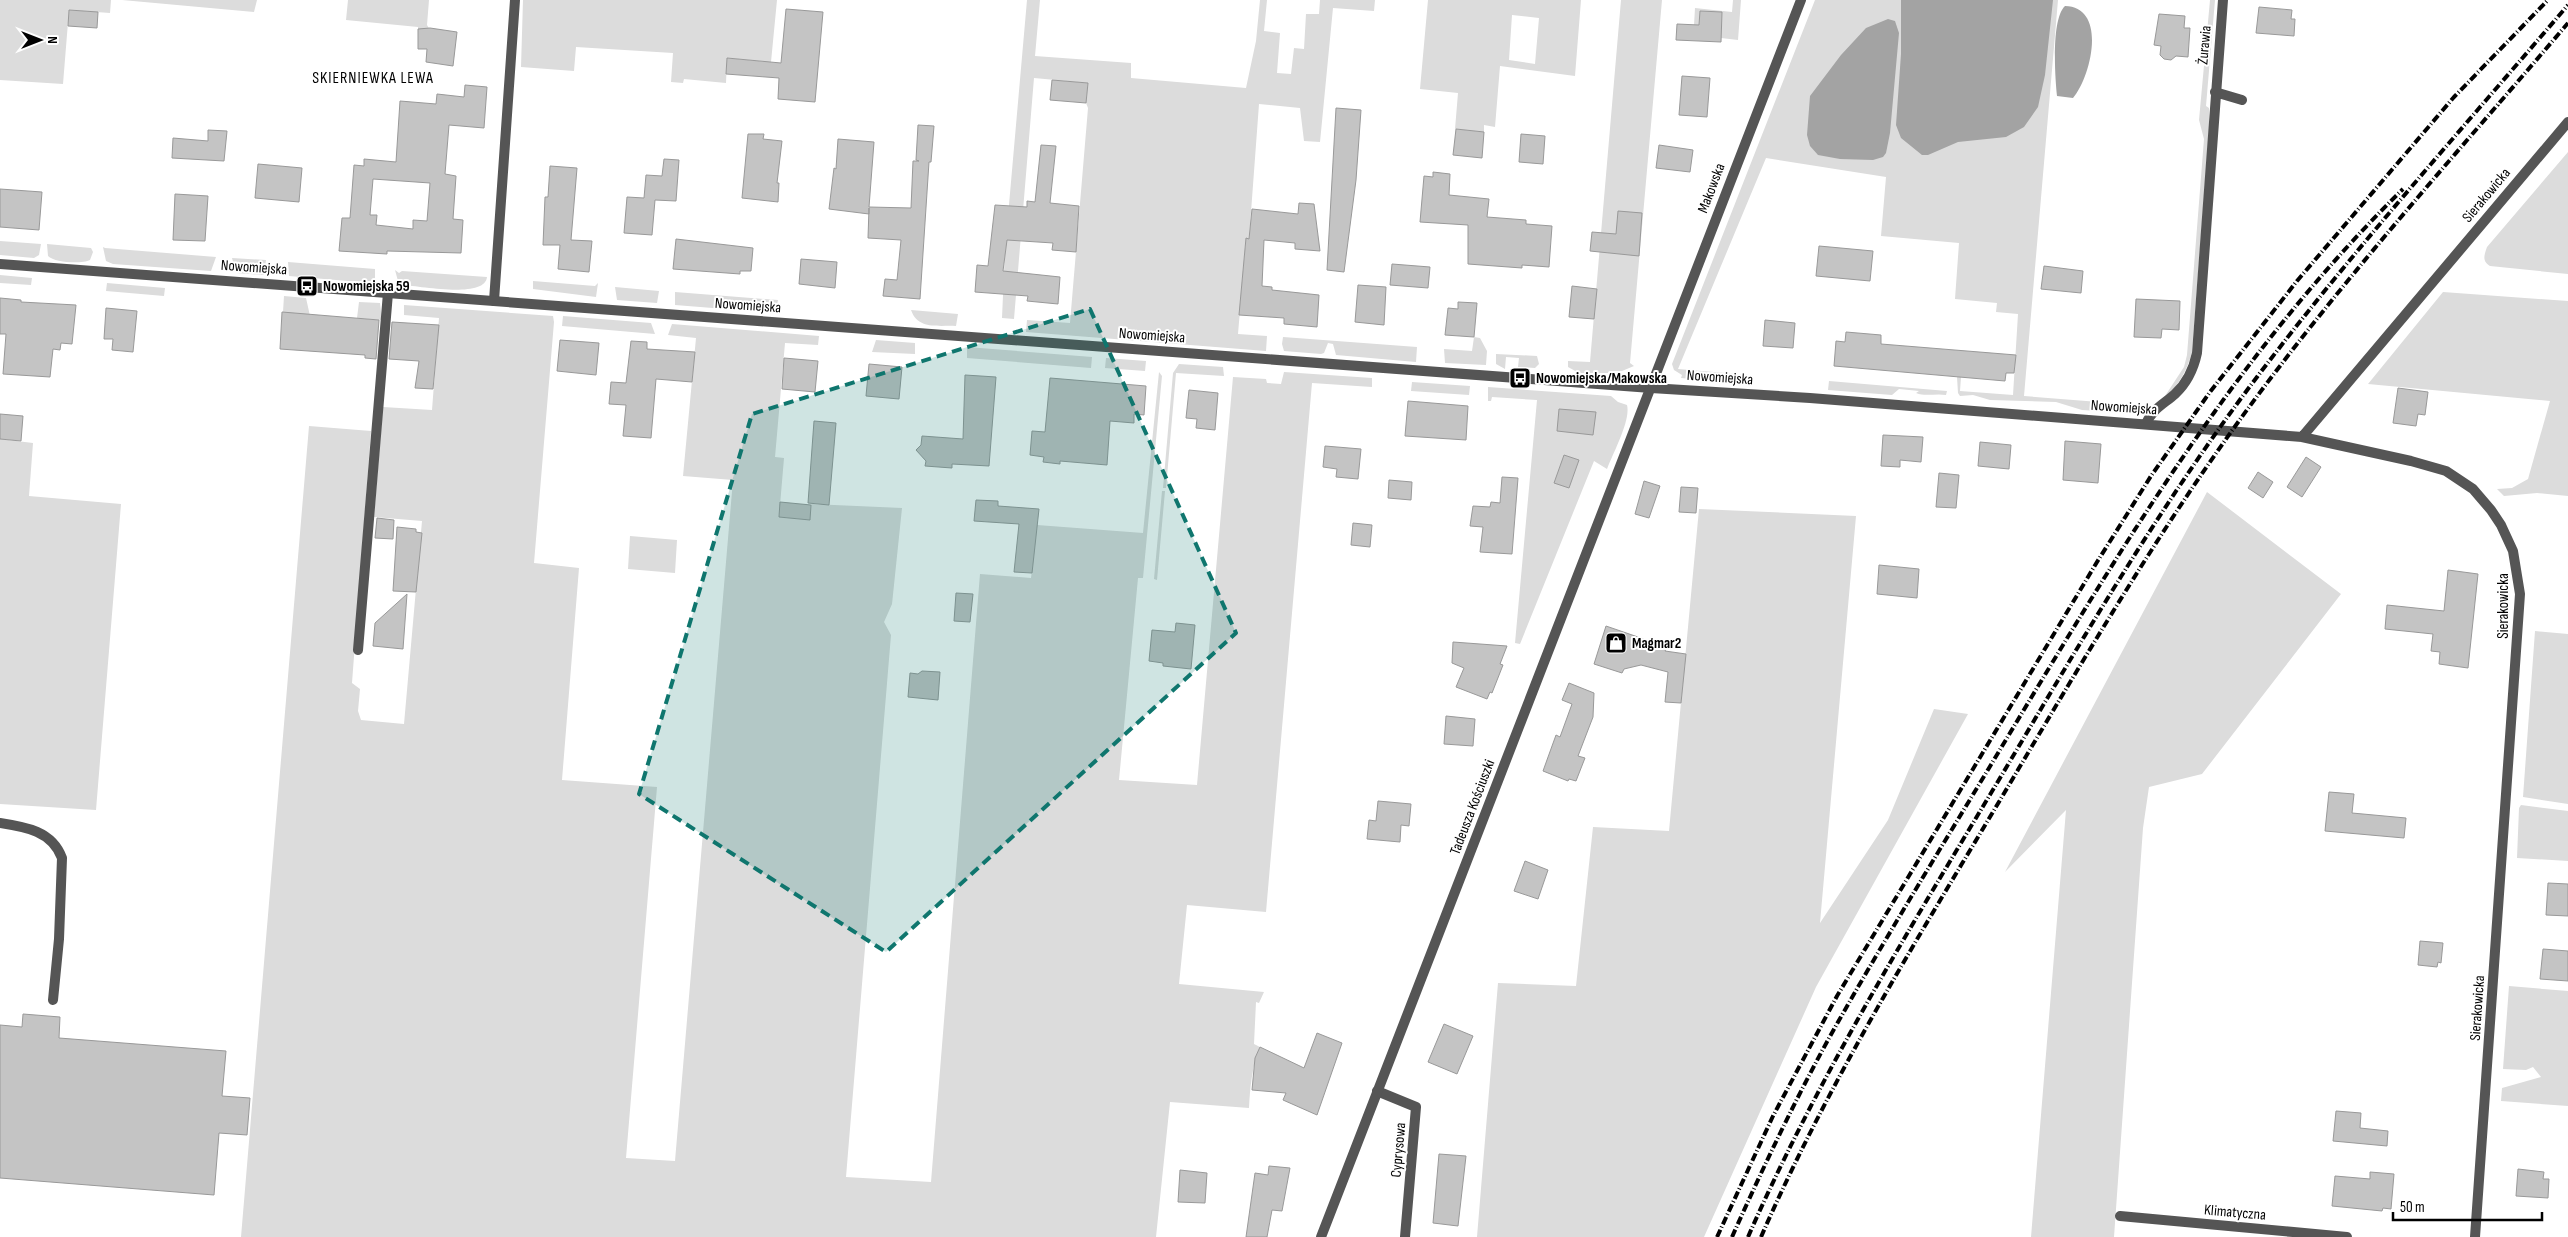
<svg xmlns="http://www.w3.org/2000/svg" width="2568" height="1237" viewBox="0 0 2568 1237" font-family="'Sofia Sans Condensed',sans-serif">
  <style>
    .green { fill: #dcdcdc; fill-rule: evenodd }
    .water { fill: #a3a3a3 }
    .building { fill: #c4c4c4; stroke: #999; fill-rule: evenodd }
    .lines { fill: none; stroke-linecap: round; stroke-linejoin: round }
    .service { stroke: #555; stroke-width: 10 }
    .minor { stroke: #555; stroke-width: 10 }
    .tertiary { stroke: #555; stroke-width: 10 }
    .rail { stroke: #000; stroke-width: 4; stroke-dasharray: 8 2.5 1 2.5; stroke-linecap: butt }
    .marked { fill: #0f766e; fill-opacity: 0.2; stroke: #0f766e; stroke-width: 4; stroke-dasharray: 10 6; stroke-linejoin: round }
    .labels { text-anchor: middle; stroke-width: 4; stroke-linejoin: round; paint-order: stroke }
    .street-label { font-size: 15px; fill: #000; stroke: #fff }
    .poi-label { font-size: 15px; font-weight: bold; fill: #000; stroke: #fff; text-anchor: start }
    .neighbourhood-label { font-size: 16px; letter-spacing: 1px; fill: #000; stroke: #fff }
  </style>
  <rect width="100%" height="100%" fill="#fff"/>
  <path class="green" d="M0,0H111L110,13L69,10L63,84L0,80Z
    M122,0H257L254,12Z
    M348,0H429L427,25L430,30L418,29V27L346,20Z
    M523,0H777L771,62L727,58L726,83L684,79L683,83L671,82L673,53L576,47L574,71L521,67Z
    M1027,0H1040L1035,56L1131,63V78L1246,88L1256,41L1260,0H1267L1264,31L1280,33L1277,73L1291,74L1294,48L1304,49L1306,14H1319L1320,0H1375L1374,11L1333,8L1320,142L1304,141L1300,108L1259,104L1249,239H1246L1238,334L1267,336L1266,351L1026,332L1027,320L1070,323L1088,108L1086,103L1088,83L1034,78L1014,319L1002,318L1005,250Z
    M1428,0H1581L1575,76L1500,66L1495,127L1484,125V132L1455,129L1458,93L1420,89ZM1512,15L1539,18L1535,64L1509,60Z
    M1621,0H1662L1630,363L1634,366L1622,371H1610V373H1579L1568,367V361L1590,362Z
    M1733,0H1741L1738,40L1721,38L1722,12L1700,11L1699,25H1694L1695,8L1732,12Z
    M1815,0H2058L2024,396L2137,405V410L2114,412L2082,410L2056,402L1990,400L1973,395L1960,396L1958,393L1957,377H1961L1960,391L2013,395L2018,314L1996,312L1997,303L1955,299L1959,243L1881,236L1886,177L1766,158L1678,369L1749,375V384L1681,378L1682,375L1674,370L1672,364Z
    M2210,0H2215L2206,106L2209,108V130L2192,352C2188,368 2179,386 2165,396L2184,367L2187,355L2204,139L2199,120Z
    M2568,152V274L2490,266C2482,261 2484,256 2487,247Z
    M0,241L41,244L39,255L34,258L0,255Z
    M47,244L91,248L93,252L90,260C82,264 55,263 48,256Z
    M103,247L105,248L216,257L211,271L113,264L106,261Z
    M232,258L266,260L264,275L236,273Z
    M288,262L375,269V279L371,283L289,276Z
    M395,270L399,273L402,271L487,277C485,299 420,286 403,285L398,281Z
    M0,275L32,278L31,285L0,283Z
    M533,281L595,286L598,283L596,297L533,289Z
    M107,283L165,288L164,296L106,291Z
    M615,287L659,291L657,303L617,300Z
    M675,292L778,300C777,309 771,311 763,312L675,305Z
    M2443,292L2568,301V496L2537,493L2504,496L2497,489L2512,488L2528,479L2550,401L2368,384Z
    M284,296L306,298L310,316L283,312Z
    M359,302L380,303L382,320L357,318Z
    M404,305L553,316L554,322L534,563L579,568L562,780L657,787L626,1158L675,1161L733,480L683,476L696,338L668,335L672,324L819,336L818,345L785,343L775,457L784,458L779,517L810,520L811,504L902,508L892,604L884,622L891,635L846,1177L931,1182L980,574L1031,578L1037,525L1143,533L1159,372L1162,376L1143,578H1138L1119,780L1197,785L1233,377L1266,379L1267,383L1281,384L1284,372L1372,378V387L1312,383L1266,912L1187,905L1179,984L1264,992L1259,1003L1256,1002L1254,1044L1260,1047C1252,1065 1250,1089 1249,1108L1170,1102L1156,1237H241L309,426L371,431L352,683L360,689L358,711L361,720L404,724L422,521L374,517L383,407L432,410L439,318L404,315Z
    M911,310L958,314L956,326C938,325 918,330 911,310Z
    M563,316L651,323L655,334L562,326Z
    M1283,337L1417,347L1416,362L1336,355L1333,344L1328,343L1324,353L1321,354L1284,351L1282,344Z
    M1474,337L1480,338L1487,351L1486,365L1445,363L1444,349L1472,351Z
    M876,340L915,343V354L872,352Z
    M967,347L1092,357L1091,368L967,358Z
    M1496,354L1537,356L1539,364L1535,368L1518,367L1519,358L1506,357L1505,369L1496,364Z
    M1106,358L1146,361L1145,371L1105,368Z
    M1179,364L1223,367L1224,376L1176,373L1166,488H1163L1173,373Z
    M1829,381L1947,391L1946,395C1935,393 1926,397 1916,393L1919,391L1899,389L1892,395L1828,390Z
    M1412,382L1470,386L1469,395L1411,391Z
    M1488,387L1611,396L1618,402L1627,405C1631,420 1613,453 1607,469L1594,461L1520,644L1515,643L1537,400L1492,397L1491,401H1488Z
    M0,439L33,443L29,496L121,504L96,810L0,804Z
    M1162,491H1165L1157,580L1154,579Z
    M2207,492L2341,594L2202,774L2149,787L2143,828L2114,1237H2031L2066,810L2005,872Z
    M1699,509L1856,516L1820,923L1888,820L1934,709L1968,714L1816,987L1704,1237H1477L1498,983L1576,986L1593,827L1669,831Z
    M630,536L677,540L675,573L628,569Z
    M2535,631L2568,634V804L2523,797Z
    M2521,805L2568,811V861L2517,858L2519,808Z
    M2509,986L2568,991V1106L2501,1101L2502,1088L2541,1077L2533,1067L2526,1070L2503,1069Z"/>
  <path class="water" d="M1901,0H2053L2045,75L2038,107L2024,127L2006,137L1958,142L1928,155H1922L1901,138L1896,125L1901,54Z
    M2065,6C2108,7 2091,77 2073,98L2057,96C2055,77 2051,19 2065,6Z
    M1888,19L1895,21L1899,33L1890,133L1886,153L1883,157L1873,160L1840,159L1818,155L1810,146L1807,135L1810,96L1841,55L1866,28Z"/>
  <path class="building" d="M2259,7L2292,10L2291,19H2295L2294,36L2256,33Z
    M786,9L823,12L815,102L778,99L779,78L726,74L727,58L781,63Z
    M69,10L98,12L97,28L68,26Z
    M1700,11L1722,12L1721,42L1676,40L1677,24L1699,25Z
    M2159,14L2185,16L2184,28H2190L2188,57L2176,56L2171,60L2164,59L2160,55L2161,46L2154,45Z
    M430,28L457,32L453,66L426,62L427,49H418V29Z
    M1682,76L1710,78L1707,117L1679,115Z
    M1052,80L1088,83L1086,103L1050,100Z
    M465,85L487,87L484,128L449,125L445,174L456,176L453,219L463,220L461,253L387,251V254L339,251L342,218H350L354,165L364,166V159L396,162L400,101L436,104L437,94L464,97ZM373,179L430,183L427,221L413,220V229L376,225L377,215H370Z
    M1336,108L1361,110L1356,180L1344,272L1327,270Z
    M918,125L934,126L931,162H929L920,299L883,296L885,279L897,280L901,240L868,238L869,208V214L829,209L834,168L836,169L838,139L874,142L869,207L911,208L913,161H919L916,160Z
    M1456,129L1484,132L1482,158L1453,155Z
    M208,130L227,131L224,161L172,158L173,138L208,141Z
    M748,134H764L763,139L782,141L777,183H779L778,202L742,198Z
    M1521,134L1545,136L1543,164L1519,162Z
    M1041,145L1056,146L1050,203L1079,206L1076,252L1052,250L1053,243L1007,240L1003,271L1060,277L1058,304L1027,301L1028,296L975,292L977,265L988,266L995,205L1027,207V201L1035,202Z
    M1659,145L1693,150L1690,172L1656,168Z
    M664,159L679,160L676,201L655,200L652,235L624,233L627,197L644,198L646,175L662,176Z
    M258,164L302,168L299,202L255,198Z
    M550,166L577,168L571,240L592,241L589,272L558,269L560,245H543L545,197H548Z
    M1433,172L1450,174L1449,195L1489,199L1487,217L1526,220V224L1552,226L1549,267L1522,265V268L1468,264V225L1420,222L1424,176L1433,177Z
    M0,189L42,192L39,230L0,227Z
    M175,194L208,196L205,241L173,240Z
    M1299,203L1314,204L1320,251L1295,249V243L1264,240L1262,286L1272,287V290L1319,295L1317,327L1284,324V318L1239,315L1246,238L1249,239L1252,209L1298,214Z
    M1618,211L1642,213L1639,256L1590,251L1592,232L1616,234Z
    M676,239L753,248L751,271H740V274L673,269Z
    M1819,246L1873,251L1870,281L1816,276Z
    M801,259L837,262L835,288L799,284Z
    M1392,264L1430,267L1428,288L1390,285Z
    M2044,266L2083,271L2081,293L2041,289Z
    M1358,285L1386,287L1384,325L1355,322Z
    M1572,286L1597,289L1594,319L1569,317Z
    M0,298L21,300V302L76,305L72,344L61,343L60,350L53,349L50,377L3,374L6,334H0Z
    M2136,299L2180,301L2179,330L2162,329L2161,338L2134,337Z
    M1458,302L1477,303L1474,337L1445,335L1448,308L1458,309Z
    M106,308L137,311L133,352L112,350L113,339H104Z
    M282,312L379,320L376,359L365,358V355L280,349Z
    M1765,320L1795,323L1793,348L1763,346Z
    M392,322L439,325L433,389L415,388L419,361L389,359Z
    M1846,332L1881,335V344L2016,355L2014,373H2006L2005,381L1834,366L1836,341L1845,342Z
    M560,340L599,343L596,375L557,371Z
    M631,341L647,342V349L695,352L692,382L656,379L651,438L623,436L626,405L609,404L611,382L626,383Z
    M784,358L818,361L815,392L782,389Z
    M869,364L902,367L899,399L866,396Z
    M965,375L996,377L989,466L952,464V468L925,466L926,461L916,450L921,445L922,436L963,439Z
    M1050,378L1146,386L1144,415L1134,414V423L1110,421L1107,465L1060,461V464L1043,462L1044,457L1030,455L1032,431L1045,432Z
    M2398,388L2428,392L2425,415L2418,414L2416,426L2393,423Z
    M1189,390L1218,393L1215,430L1196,428L1197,419L1186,418Z
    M1408,401L1468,406L1466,440L1405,436Z
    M1559,409L1596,412L1593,435L1557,431Z
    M0,414L23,416L21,441L0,439Z
    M814,421L836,423L829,505L808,503Z
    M1883,435L1923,437L1921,462L1900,460V467L1881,466Z
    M2065,441L2101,444L2098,483L2063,480Z
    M1980,442L2011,445L2009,469L1978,466Z
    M1325,446L1361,449L1358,479L1336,477L1337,469L1323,467Z
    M1564,455L1579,460L1569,488L1554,483Z
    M2306,457L2321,467L2302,497L2287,487Z
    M2258,472L2273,482L2263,498L2248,488Z
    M1939,473L1959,475L1956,508L1936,507Z
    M1502,477L1518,478L1512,554L1480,552L1483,527L1470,526L1473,506L1490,507L1491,502L1500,503Z
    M1389,480L1412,482L1411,500L1388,498Z
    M1644,481L1660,486L1649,518L1635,514Z
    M1681,487L1698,488L1696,513L1679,512Z
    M976,500L998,501V506L1039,509L1032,573L1014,572L1019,524L974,521Z
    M780,502L811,505L810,520L779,517Z
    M377,518L394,520L393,539L375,538Z
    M1353,523L1372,525L1370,547L1351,545Z
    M397,527L416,529V532L422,533L416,592L393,591Z
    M1879,565L1919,569L1917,598L1877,594Z
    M2448,570L2478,574L2468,668L2439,664L2440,652L2431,651L2433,634L2385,629L2387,605L2444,611Z
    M956,593L973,594L970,622L954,621Z
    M407,594L403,649L373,646L375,623Z
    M1176,623L1195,625L1191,669L1163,666V663L1149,661L1152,630L1175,632Z
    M1606,626L1667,647L1665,651L1686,654L1681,703L1665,702L1668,672L1641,665L1624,669L1622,673L1594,664Z
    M1453,642L1507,646L1500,664L1503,665L1492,693L1490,692L1487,699L1456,687L1464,668L1452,663Z
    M922,671L940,672L938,700L908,697L910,673L918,674Z
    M1569,683L1594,693L1593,717L1578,756L1585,758L1576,781L1569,779L1568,781L1543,771L1556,735L1560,737L1572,704L1562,700Z
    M1446,716L1475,719L1473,746L1444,744Z
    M2329,792L2354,794L2352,813L2406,818L2404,838L2325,831Z
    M1378,801L1411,804L1409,826L1401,825L1400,842L1367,839L1369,820L1376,821Z
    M1525,861L1548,870L1538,899L1514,891Z
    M2548,883L2568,884V916L2546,915Z
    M2420,941L2443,943L2441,963L2438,962L2437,967L2418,965Z
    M2543,949L2568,951V981L2540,979Z
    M23,1014L60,1017L59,1038L226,1051L222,1096L250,1098L247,1135L219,1133L214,1195L0,1178V1025L22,1027Z
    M1444,1024L1473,1036L1457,1074L1428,1062Z
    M1317,1033L1342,1043L1317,1115L1283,1100L1286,1093L1252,1090L1255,1058L1260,1047L1304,1068Z
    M2336,1111L2361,1113L2360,1128L2388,1131L2387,1146L2333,1141Z
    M1439,1154L1466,1156L1458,1226L1433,1223Z
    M1269,1166L1290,1168L1282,1211L1272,1210L1267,1237H1246L1255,1173L1268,1175Z
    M2518,1169L2544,1172L2543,1179H2549L2548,1198L2516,1196Z
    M1180,1170L1207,1173L1205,1203L1178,1202Z
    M2370,1172L2394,1174L2391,1209L2383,1208L2382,1211L2332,1206L2335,1176L2370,1179Z"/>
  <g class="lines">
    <path class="service" d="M494,301L515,0
      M358,650L388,293
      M0,823C26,827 52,831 62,858L59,939L53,1000
      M1377,1091L1416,1107L1405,1237"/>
    <path class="minor" d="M2215,92L2242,100
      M0,264L1651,388L1810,398L2302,437L2411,461L2446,471L2473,489L2491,510L2501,525L2513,551L2520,594L2475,1237
      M2146,424C2152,409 2164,404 2175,394C2187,383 2194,367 2197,353L2223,0
      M2302,437L2568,122
      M2120,1216L2347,1237"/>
    <path class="tertiary" d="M1321,1237L1801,0"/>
    <path class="rail" d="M1717,1237L1773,1116L1837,996L2097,562L2151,476L2210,392L2297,281L2454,97L2548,0
      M1732,1237C1762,1170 1793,1104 1828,1040C1883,941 1943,845 2001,748C2121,548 2236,353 2403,189
      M1748,1237C1819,1075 1912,925 2003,773C2083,638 2162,502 2257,377C2354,249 2463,128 2568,5
      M1761,1237C1822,1097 1900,967 1978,837C2060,700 2139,561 2231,432C2334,288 2454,157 2568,23"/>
  </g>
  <path class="marked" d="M1090,309L1236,633L886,952L639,794L752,414Z"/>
  <defs>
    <g id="bus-square" transform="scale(1.125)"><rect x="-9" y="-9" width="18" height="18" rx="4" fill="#000" stroke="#fff"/><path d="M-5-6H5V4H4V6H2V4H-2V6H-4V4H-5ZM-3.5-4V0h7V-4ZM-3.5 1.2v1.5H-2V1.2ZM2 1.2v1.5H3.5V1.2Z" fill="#fff"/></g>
    <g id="shop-square" transform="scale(1.125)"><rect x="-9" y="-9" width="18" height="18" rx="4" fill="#000" stroke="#fff"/><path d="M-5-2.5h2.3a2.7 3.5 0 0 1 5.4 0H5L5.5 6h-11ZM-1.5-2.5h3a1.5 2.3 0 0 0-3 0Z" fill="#fff"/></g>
  </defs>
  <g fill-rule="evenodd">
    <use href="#bus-square" x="307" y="286"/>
    <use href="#bus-square" x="1520" y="378"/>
    <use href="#shop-square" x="1616" y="643"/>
  </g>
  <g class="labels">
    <g class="street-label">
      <text transform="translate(2204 45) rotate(-85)" y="5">Żurawia</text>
      <text transform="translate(1711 188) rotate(-69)" y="5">Makowska</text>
      <text transform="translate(2486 195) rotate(-50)" y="5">Sierakowicka</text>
      <text transform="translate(254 267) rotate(4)" y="5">Nowomiejska</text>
      <text transform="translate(748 305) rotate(4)" y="5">Nowomiejska</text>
      <text transform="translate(1152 335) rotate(4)" y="5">Nowomiejska</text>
      <text transform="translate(1720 377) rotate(4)" y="5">Nowomiejska</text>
      <text transform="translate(2124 407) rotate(4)" y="5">Nowomiejska</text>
      <text transform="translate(2503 606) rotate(-90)" y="5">Sierakowicka</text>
      <text transform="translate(1472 807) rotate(-69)" y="5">Tadeusza Kościuszki</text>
      <text transform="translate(2477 1008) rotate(-86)" y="5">Sierakowicka</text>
      <text transform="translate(1398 1150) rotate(-85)" y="5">Cyprysowa</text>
      <text transform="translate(2235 1212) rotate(5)" y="5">Klimatyczna</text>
    </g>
    <g class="poi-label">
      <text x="323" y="291">Nowomiejska 59</text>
      <text x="1536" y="383">Nowomiejska/Makowska</text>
      <text x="1632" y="648">Magmar2</text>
    </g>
    <g class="neighbourhood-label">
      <text x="373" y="83">SKIERNIEWKA LEWA</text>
    </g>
  </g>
  <g transform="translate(40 40) rotate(90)" stroke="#ffffff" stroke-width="4" paint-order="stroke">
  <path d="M0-4L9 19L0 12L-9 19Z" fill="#000000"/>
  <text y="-8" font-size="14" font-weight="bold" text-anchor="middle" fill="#000000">N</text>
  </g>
  <path d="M2393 1212v8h149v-8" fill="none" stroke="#000000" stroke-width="2.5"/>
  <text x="2400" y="1212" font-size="15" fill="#000000" stroke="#ffffff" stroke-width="4" paint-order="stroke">50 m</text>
</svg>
